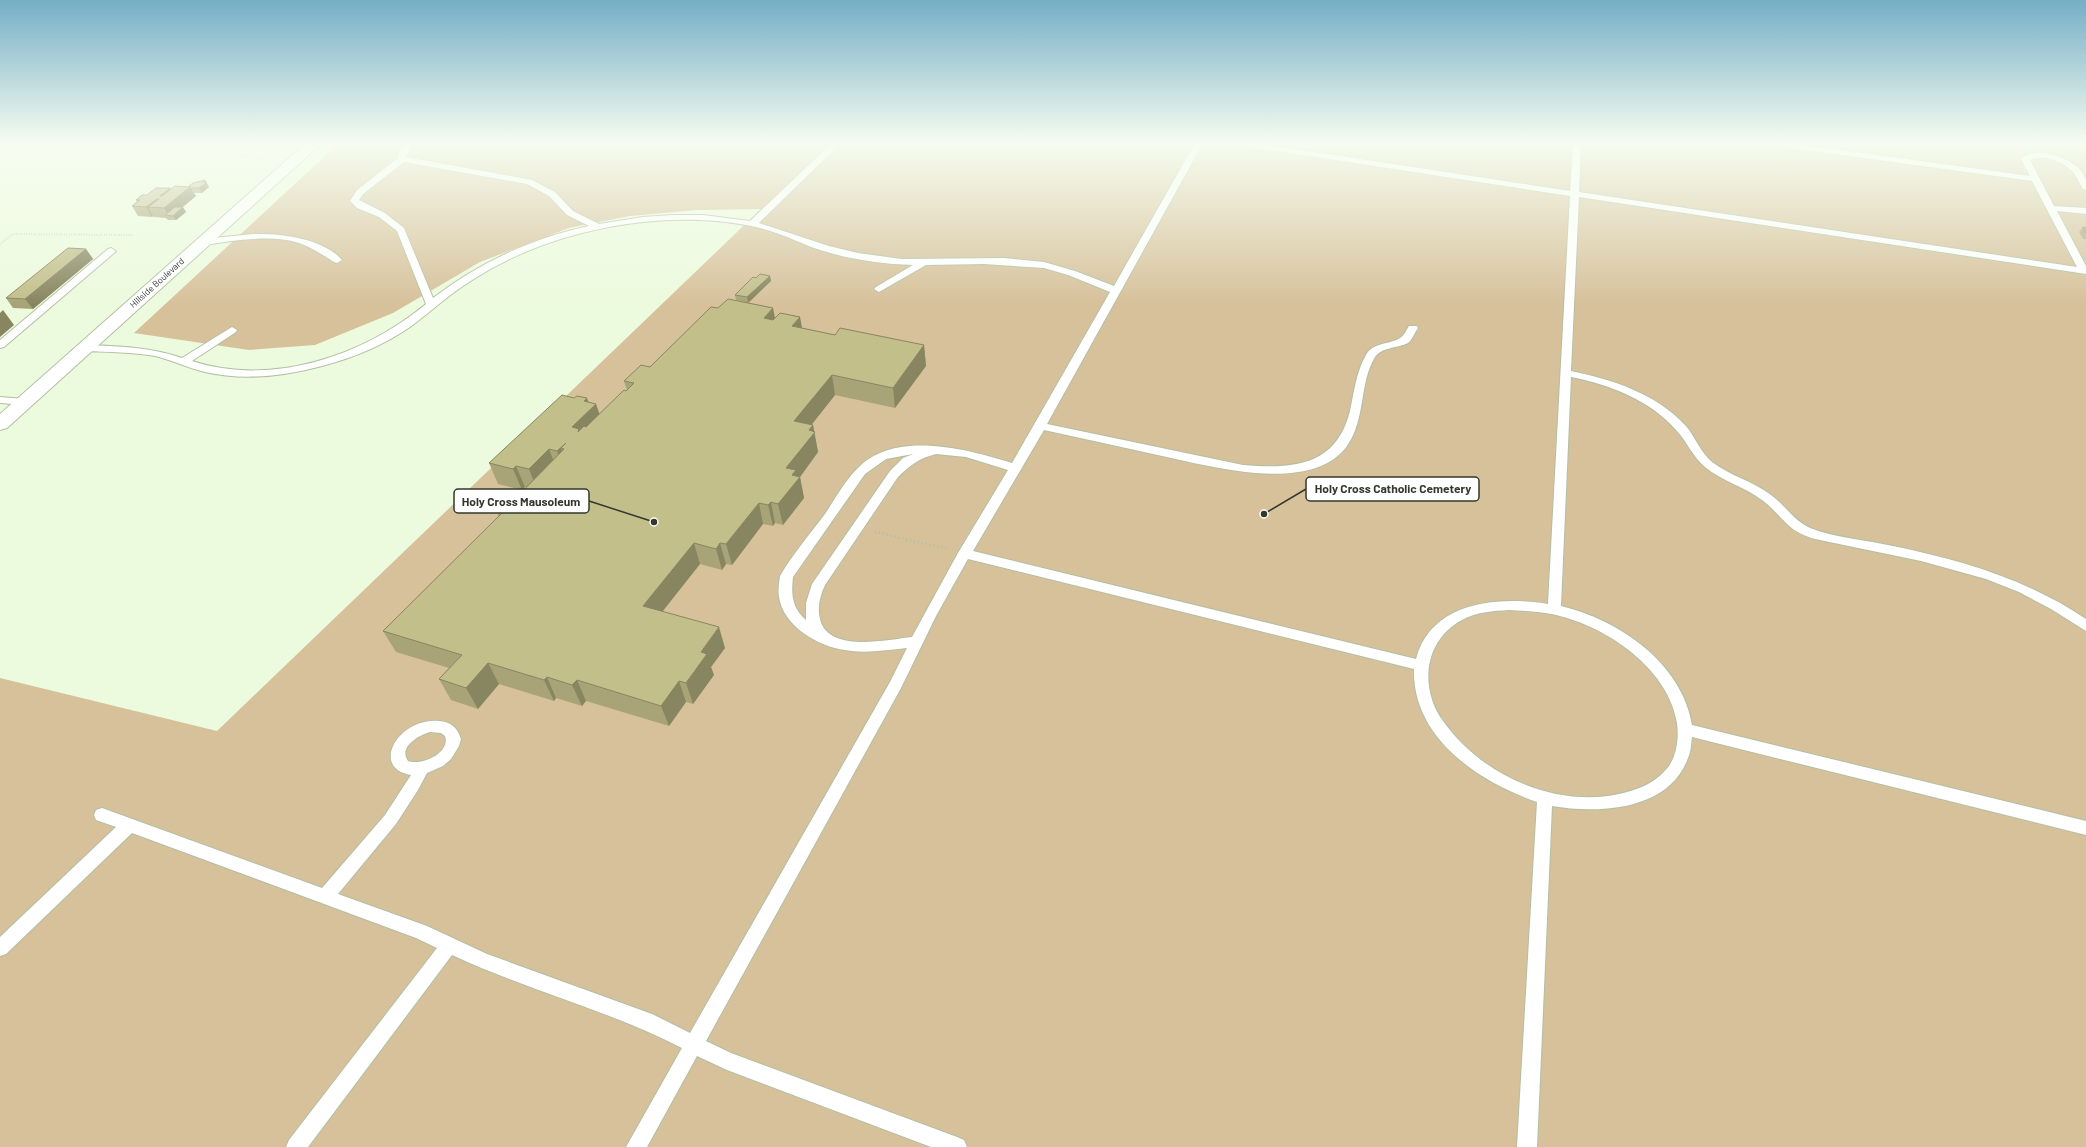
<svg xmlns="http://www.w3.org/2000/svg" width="2086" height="1147" viewBox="0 0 2086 1147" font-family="Barlow,sans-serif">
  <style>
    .green { fill: #d7c19b }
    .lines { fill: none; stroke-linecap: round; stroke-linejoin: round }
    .service-casing { stroke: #b2bfa3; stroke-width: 2 }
    .secondary-casing { stroke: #b2bfa3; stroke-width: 2 }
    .path-far1 { stroke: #b1bda5; stroke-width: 2; stroke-dasharray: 0.5 2; stroke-linecap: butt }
    .path { stroke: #b1bda5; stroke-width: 2.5; stroke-dasharray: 1 3; stroke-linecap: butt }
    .service { fill: #fff; fill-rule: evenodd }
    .secondary { fill: #fff; fill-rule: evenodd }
    .wall { fill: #a8a478 }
    .shaded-wall { fill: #888661 }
    .building { fill: #c3bf8b; stroke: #888661 }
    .labels { text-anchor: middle; stroke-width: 4; stroke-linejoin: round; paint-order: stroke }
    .far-street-label { font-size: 9px; fill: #33382d; stroke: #fff }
    .leader { fill: none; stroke: #33382d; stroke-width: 1.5 }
    .callout-dot { fill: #33382d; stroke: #fff; stroke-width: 1.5 }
    .callout { fill: #fff; stroke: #33382d; stroke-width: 1.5 }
    .callout-label { font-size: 12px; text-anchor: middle; font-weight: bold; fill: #33382d }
  </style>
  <rect width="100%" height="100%" fill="#ecfadd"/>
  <path class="green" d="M339,143H2086V1147H0V678L217,731L761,209L696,210L630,216L569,228L480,262L393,313L315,345L249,350L134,333Z"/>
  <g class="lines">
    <g class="service-casing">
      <path id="service" d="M405,143H413L406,157L532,180L555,192L573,211L599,224L643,217L673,215H703L750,221L832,143H841L759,223L829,246L858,253L902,259L1004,258L1044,262L1075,271L1114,286L1195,143H1203L1047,424L1243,465C1292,469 1336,467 1350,411C1354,393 1356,372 1366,355C1373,342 1389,345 1400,338C1404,336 1407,329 1409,326H1417L1418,328C1415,332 1412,340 1408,343C1398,348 1382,347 1375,357C1359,383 1366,419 1347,446C1310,497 1203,464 1153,454C1117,446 1080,438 1044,430L973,551L1416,659C1431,601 1499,596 1548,604L1570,196L1237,145L1233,143H1256L1570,191L1573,143H1581L1579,192L2077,267L2032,181L1769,145L1765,143H1790L2030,176L2021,159C2036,144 2081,159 2086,180C2086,183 2086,187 2086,190L2083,189C2079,183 2076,175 2071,170C2062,161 2042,154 2030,160L2054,206L2086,208V214L2057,211L2086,266V274L1579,197L1571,371C1613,380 1655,393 1685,425C1695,436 1700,452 1712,462C1730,476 1753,481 1771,495C1785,505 1793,520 1810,528C1836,538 1866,540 1893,546C1964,561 2026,579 2086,619V631L2051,609L2019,592L1986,579L1921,561L1815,539C1786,531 1784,517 1762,500C1745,487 1722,481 1705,467C1693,457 1687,442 1677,431C1650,400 1611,385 1571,377L1561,606C1619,620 1682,663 1692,725L2086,821V835L1692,737C1691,744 1691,752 1688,758C1669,811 1598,814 1552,806L1537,1147H1517L1537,802C1479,782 1412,738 1414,669L968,559L936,616L901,688L706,1041L731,1053L957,1137L964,1140L967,1147H931L727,1070L697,1056L647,1147H626L682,1048C608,1010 527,990 452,955L308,1147H286L289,1140L437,948L416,938L132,833L6,954L0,956V937L116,827L96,820L94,815L96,810L102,808L322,888L385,815L411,775C369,768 399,717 439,721C451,722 457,727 461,739L459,746L451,759L443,766L427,773L418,790L396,824L338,894L427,926L487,954L652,1014L690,1033L890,682L907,648C886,650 865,654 845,650C819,647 783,626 779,597C778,590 779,583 780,576C793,554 810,534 825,514C835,499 844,482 857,469C894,429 967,449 1012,463L1110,292L1068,275L1044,268L984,264L926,265L879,292L874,289L876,287L913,265C880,264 846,259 814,248C796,241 779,233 760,228C722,219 682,218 643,222C580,229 518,249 466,284C446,297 429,313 410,327C384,345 353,358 322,366C285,376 243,381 205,372C188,368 172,360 155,356C132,352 108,352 85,351L80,348L85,345C118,346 150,347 182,358L232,327L237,330L236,332L192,361C272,387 363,356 426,304L397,231L379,217L357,208L350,201L357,190L398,158V154ZM404,162L527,184L549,196L567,215L589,226C532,238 479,263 433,298L404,228L385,213L359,200L363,194ZM913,454L903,458L890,471L812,584L806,603V620C792,608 791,594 793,577L865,474L886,459ZM936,454L966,457L1008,470L958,553L912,637C886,640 828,653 820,619C817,607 820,596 825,585L898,477C910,465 920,458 936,454ZM1509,610C1529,611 1548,612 1567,618C1614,632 1669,672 1677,723C1679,737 1677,754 1669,766C1654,786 1632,792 1608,796C1546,804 1479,772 1443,721C1419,688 1424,640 1462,620C1476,612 1493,611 1509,610ZM430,732L441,733L445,736C451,753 421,766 408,761C398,747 419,735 430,732Z
        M253,234C280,233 323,238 342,260L337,263L334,262C323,255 311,247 299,243C269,234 234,241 204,245L199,242L204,239Z
        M111,248L116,251L114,253L4,347L0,348V340L108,249Z
        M0,397L25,399L31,402L25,405L0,403Z"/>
    </g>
    <g class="secondary-casing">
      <path id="secondary" d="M306,143H322L7,428L0,430V414Z"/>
    </g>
    <path class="path-far1" d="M178,143L205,151L269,160
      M0,151L16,143
      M0,244L13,234L133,235"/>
    <path class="path" d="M875,532L948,549"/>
    <use href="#service" class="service"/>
    <use href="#secondary" class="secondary"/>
  </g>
  <path class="wall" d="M205,180L209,187L202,193H194L196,196L182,207L186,212L176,220H168L166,218L154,217L153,216L152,217L138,216L132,206L137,202L136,200L147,195L170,188L171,189L189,187V186Z
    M2083,227L2086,228V239H2083L2079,232Z
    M86,249L93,259L33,309L13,308L6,298Z
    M770,276L771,281L748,303L736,300L735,295Z
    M775,318L802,328L835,335L924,345L926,366L895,408L835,395L811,425H813L818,452L800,477L804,498L783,525L775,523L773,526L763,524L732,565L726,564L722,570L700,564L663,611L725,648L711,667L714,675L693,704L686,702L669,726L586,701L582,706L556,698L554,701L499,684L478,709L451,700L439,679L449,668L396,652L383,631L499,517L495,507L512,502L526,487H525L522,490L498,484L489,463L588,402L596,404L599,414L627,390L624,381L650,367Z"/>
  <path class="shaded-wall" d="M205,180L209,187L202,193L199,188L202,182Z
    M190,187L196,196L172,216L168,215L164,208Z
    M170,188L176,198L160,196Z
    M157,199L162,208L148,207L153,216L152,217L146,207Z
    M183,207L186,212L176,220L173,216Z
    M86,249L93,259L33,309L25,299Z
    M770,276L771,281L748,303L747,297Z
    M773,308L777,328L764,318Z
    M3,310L14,325L0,337V313Z
    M800,317L804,338L792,326Z
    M924,345L926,366L895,408L893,388Z
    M832,375L835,395L798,442L794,421Z
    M587,398L591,409L596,404L603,424L587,450L572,427L584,401Z
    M813,425L818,452L800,477L804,498L783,525L778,504L786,468L809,430Z
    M566,443L564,449L561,448L568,469L565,472L557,451Z
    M549,449L557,470L537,490L529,469Z
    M516,466L525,487L522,490L513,469Z
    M771,502L775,523L773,526L768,505Z
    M759,503L763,524L732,565L726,544Z
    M694,543L700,564L650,627L643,606Z
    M720,543L726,564L722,570L716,549Z
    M719,627L725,648L711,667L714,675L693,704L686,683L701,652Z
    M488,663L499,684L478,709L466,688Z
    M547,677L556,698L554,701L544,680Z
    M577,680L586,701L582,706L572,685Z
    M679,681L686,702L669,726L661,706Z"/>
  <path class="building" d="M205,180L202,182H207L199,188H191L190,187L191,186H189L193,183Z
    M175,186L190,187L164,208L148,207L159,199H157L146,207L132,206L140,200H136L142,195H147L156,188H170L160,196H162Z
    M175,207H183L173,216L165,215Z
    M2083,227L2086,228V233Z
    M68,248L86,249L25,299L6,298Z
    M760,274L770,276L747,297L735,295L753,277L756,278Z
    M728,299L773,308L764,318L773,320L780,313L800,317L792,326L835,335L840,328L924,345L893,388L832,375L794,421L813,425L809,430L815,432L786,468L796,470L792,475L800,477L778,504L771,502L768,505L759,503L726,544L720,543L716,549L694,543L643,606L719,627L701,652L707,654L686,683L679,681L661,706L577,680L572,685L547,677L544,680L488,663L466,688L439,679L462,655L383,631L505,510L495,507L502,499L512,502L564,449L561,448L566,443L557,451L549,449L529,469L516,466L513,469L489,463L562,395L574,398L577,396L587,398L584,401L596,404L572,427L579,429L578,432L584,426L586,427L624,390L626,391L634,383L624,381L641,365L650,367L711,307L718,308Z"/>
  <linearGradient id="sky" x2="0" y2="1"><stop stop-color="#75aec6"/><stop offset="0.47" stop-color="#f6fdf0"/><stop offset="1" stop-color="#f6fdf0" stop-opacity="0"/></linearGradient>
  <rect width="2086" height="304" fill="url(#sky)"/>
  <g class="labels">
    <g class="far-street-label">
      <text transform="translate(157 283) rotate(-42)" y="3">Hillside Boulevard</text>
    </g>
  </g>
  <path class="leader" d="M1264 514L1306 489M654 522L589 501"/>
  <g class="callout-dot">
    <circle cx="1264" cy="514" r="4"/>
    <circle cx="654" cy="522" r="4"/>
  </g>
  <g class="callout">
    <rect x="1306" y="477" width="173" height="24" rx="4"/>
    <rect x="454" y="489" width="135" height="24" rx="4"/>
  </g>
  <g class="callout-label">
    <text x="1393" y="493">Holy Cross Catholic Cemetery</text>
    <text x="521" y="506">Holy Cross Mausoleum</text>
  </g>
</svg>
